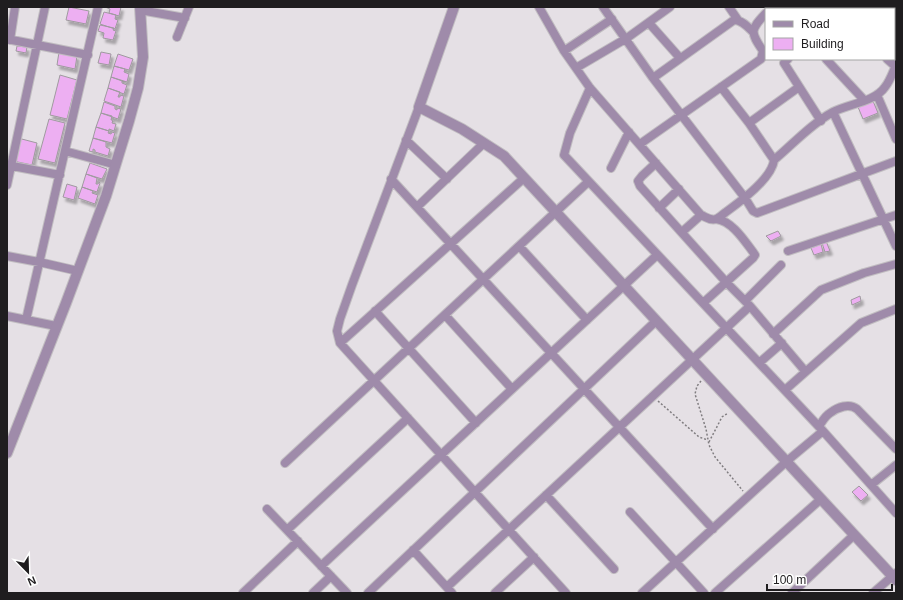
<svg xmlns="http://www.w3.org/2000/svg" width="903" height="600" viewBox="0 0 903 600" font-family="Arial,sans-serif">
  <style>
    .building { fill: #edaff2; stroke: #9f9a9f; filter: url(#shadow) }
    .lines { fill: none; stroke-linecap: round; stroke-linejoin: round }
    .minor-casing { stroke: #c1bdc1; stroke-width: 10 }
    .tertiary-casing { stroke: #c1bdc1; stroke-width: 12 }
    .path { stroke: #807d80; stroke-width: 1.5; stroke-dasharray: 2 2; stroke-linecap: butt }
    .minor { stroke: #9f8baa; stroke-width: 8 }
    .tertiary { stroke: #9f8baa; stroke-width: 10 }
  </style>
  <defs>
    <filter id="shadow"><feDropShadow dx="2.5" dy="4" stdDeviation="1" flood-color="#0004"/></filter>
  </defs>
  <rect width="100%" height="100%" fill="#e5e0e5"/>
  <path class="building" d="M69,7L89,11L86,24L66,20Z
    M105,7H121L119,16L109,13L110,9Z
    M104,12L116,15L115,19L118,20L115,29L100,24Z
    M100,25L114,28L113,30L116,31L113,40L103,38L104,33L98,31Z
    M17,46L27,47L26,53L16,51Z
    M59,52L77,56L75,69L57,65Z
    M101,52L111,54L109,65L98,63Z
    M118,54L133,59L129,70L114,66Z
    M114,66L125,69L124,72L129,74L127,82L111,77Z
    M60,75L77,80L67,119L50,115Z
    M111,77L125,82L122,81V83L127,85L124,94L108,88Z
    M108,88L120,92L118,97H120V95L124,96L121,107L104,101Z
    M873,101L878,113L863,119L858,107Z
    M104,102L115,106V109L117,110V108L121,109L118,119L101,113Z
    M101,113L112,116L111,120H113L112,123L116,124L114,131L109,129V131L96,127Z
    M49,119L65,123L55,163L38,159Z
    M96,127L109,131L108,133L111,134L112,132L115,133L112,143L93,138Z
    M18,138L37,143L32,165L13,161Z
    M93,138L106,142V147L110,149L108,156L95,152V150L93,149V152L89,151Z
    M90,163L107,169L102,179L86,174Z
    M86,174L97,178L96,184H98L99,182L100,183L97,192L82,187Z
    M67,184L77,187L74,200L63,197Z
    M82,187L93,191L92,193L98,195L95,204L78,198Z
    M778,231L781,236L771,241L766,236Z
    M826,241L830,251L825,252L822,243Z
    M821,244L823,252L814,255L811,248Z
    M860,296L861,301L852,305L851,300Z
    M859,486L868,495L861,501L852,492Z"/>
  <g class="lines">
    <g class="minor-casing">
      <path id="minor" d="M539,7L564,51L590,88L701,215C706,217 710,221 716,219C719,218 723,214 726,212C740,202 772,178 774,160C793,144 811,124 833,112C848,104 875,102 885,87C890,81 893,72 896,65
        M603,7L653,78L745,198L753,211L757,213L896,161
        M729,7L738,20
        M770,9L772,7
        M835,9L836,7
        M140,10L185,18
        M894,18L896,16
        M649,23L680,58
        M177,37L189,7
        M7,39L88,55
        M10,40L15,7
        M564,51L612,19
        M788,59L784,63L821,121
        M826,59L864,100
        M887,59L896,67
        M576,68L627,38L670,7
        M653,78L734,20C742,20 748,27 753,32
        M721,87L749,123L774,160
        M590,88L570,133L564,155L823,431L896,513
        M877,95L896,139
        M419,107L352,285L340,319L337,331L340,343L566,593
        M833,112L896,246
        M749,123L799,87
        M406,140L447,179
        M640,144L761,59L763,51C750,32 750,30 766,13
        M65,151L116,165
        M656,163L642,176L638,181L640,186L726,282L750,306L805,371
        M7,165L60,175
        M611,168L629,132
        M391,179L713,529
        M7,185L45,7
        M417,207L484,143
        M659,208L679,189
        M682,232L701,215
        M519,246L587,320
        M788,251L896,215
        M7,256L39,262L78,271
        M745,301L781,265
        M703,303L753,258L755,255L753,252C744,240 732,221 716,219
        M375,311L476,423
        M445,315L512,389
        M7,316L56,326
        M26,320L98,7
        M773,334L821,290L864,273L896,264
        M340,343L524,178
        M759,363L782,343
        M785,390L861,323L896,309
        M819,426C822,422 825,416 830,413C838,407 849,403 857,409L896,449
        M285,463L588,182
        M871,485L896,465
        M546,495L614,569
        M267,509L347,593
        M630,512L704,593
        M287,530L408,418
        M413,550L452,593
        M321,566L657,255
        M447,587L750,306
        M243,593L298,541
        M313,593L331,576
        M368,593L656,321
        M495,593L534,557
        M642,593L787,461L823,431
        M715,593L821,499
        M792,593L854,535
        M873,593L896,573"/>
    </g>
    <g class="tertiary-casing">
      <path id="tertiary" d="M454,7L419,107L462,129L504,156L896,580
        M7,453L66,303L106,196L129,121L138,88L143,57L140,7"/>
    </g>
    <path class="path" d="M701,381L697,386L695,394L706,429L709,445L715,457L743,491
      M658,401L699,437L708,440
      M709,442L722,417L728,413"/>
    <use href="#minor" class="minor"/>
    <use href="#tertiary" class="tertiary"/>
  </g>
  <rect width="903" height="600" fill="none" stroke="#1f1d1f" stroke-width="16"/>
  <rect x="765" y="8" width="130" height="52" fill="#ffffff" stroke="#a5a5a5"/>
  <rect x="773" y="21" width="20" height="6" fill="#9f8baa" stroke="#a5a5a5"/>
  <text x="801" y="28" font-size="12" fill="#1f1d1f">Road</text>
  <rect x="773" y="38" width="20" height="12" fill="#edaff2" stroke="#a5a5a5"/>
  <text x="801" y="48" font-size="12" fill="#1f1d1f">Building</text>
  <g transform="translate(28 572) rotate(157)" stroke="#ffffff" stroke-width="3" paint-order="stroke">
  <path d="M0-3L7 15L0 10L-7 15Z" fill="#1f1d1f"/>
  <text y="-6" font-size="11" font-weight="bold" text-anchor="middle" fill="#1f1d1f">N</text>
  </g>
  <path d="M767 584v6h125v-6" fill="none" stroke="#1f1d1f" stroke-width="2"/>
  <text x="773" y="584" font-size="12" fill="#1f1d1f" stroke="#ffffff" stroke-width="3" paint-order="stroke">100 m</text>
</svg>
